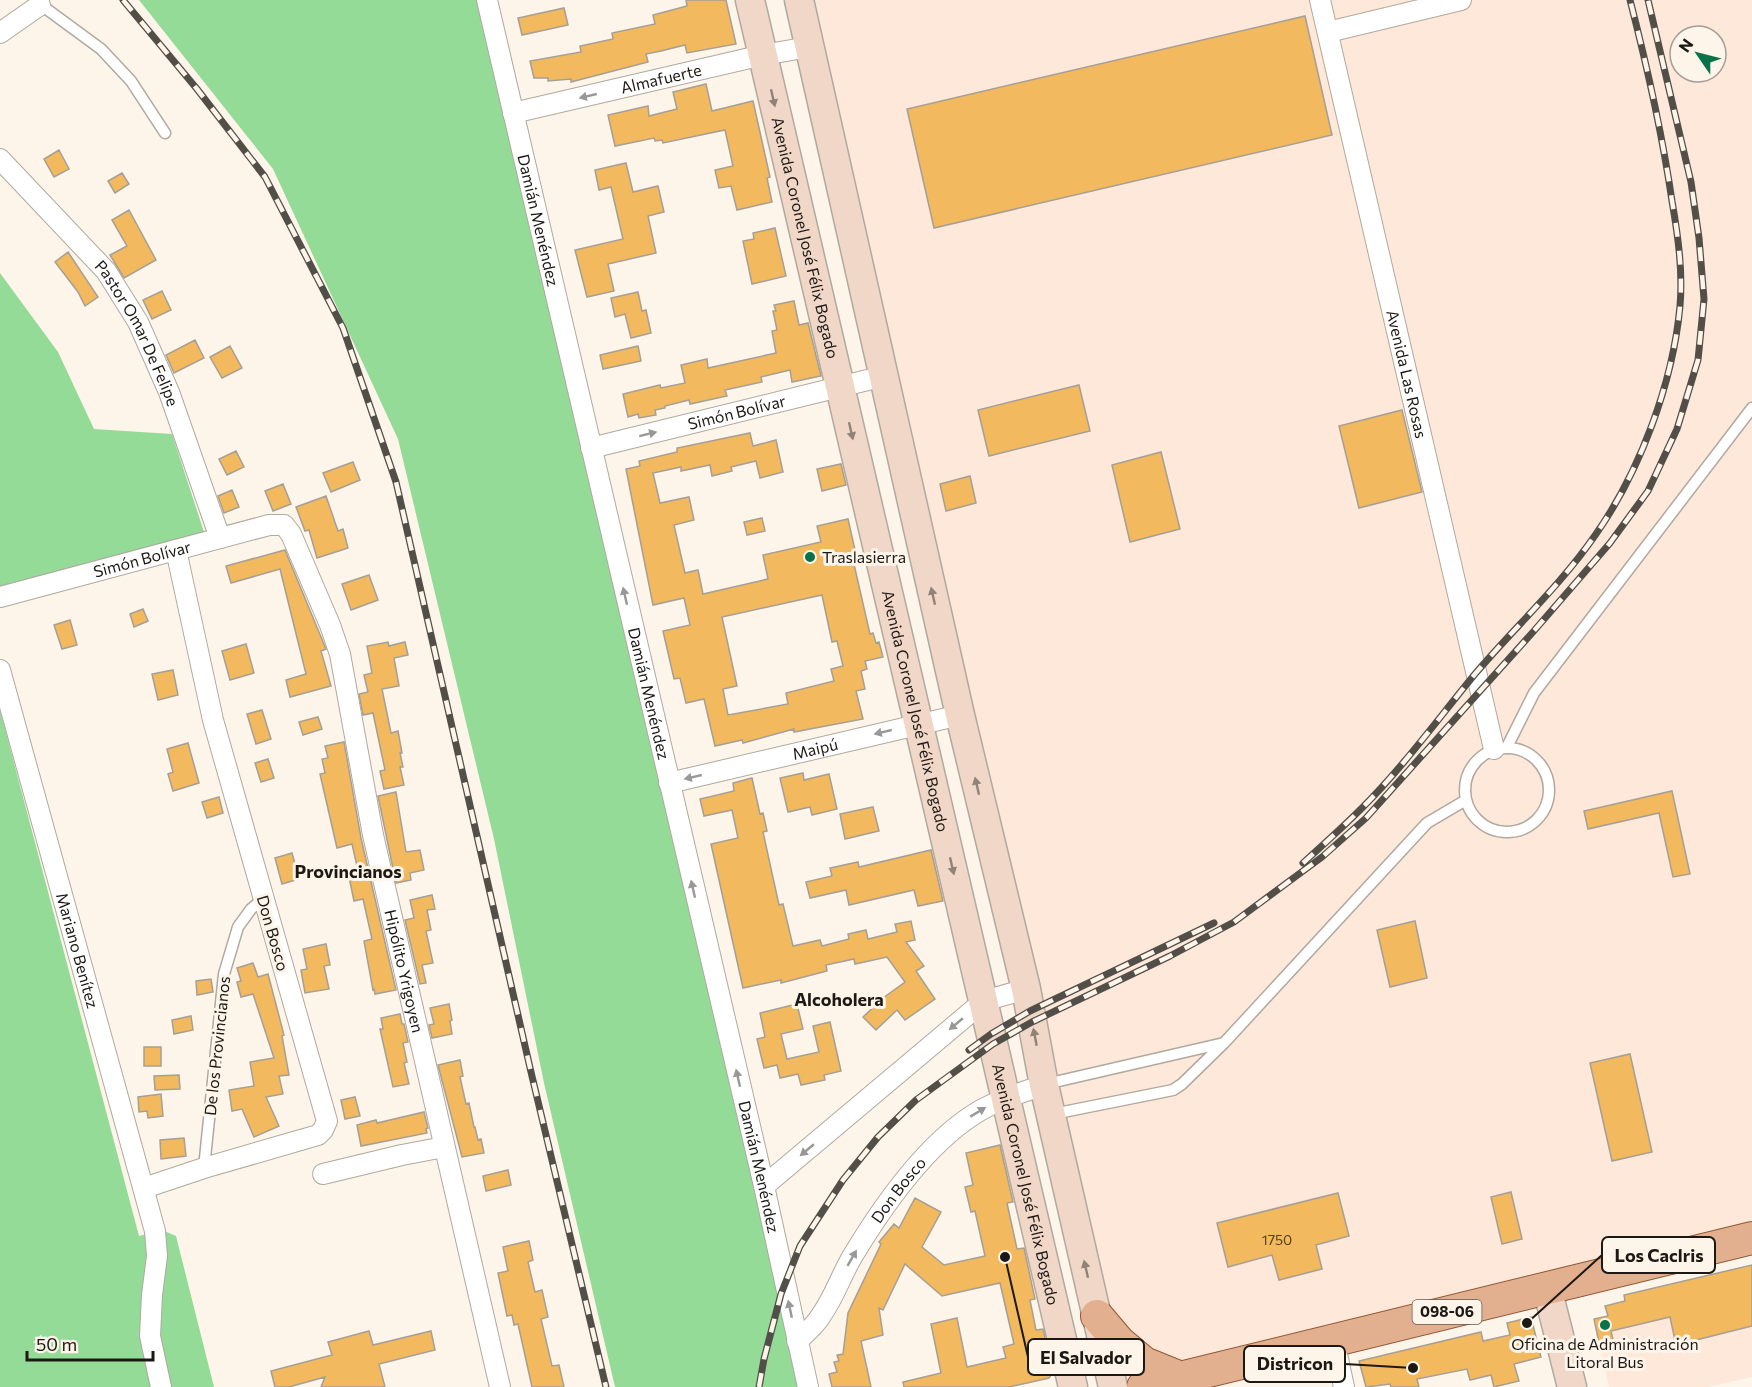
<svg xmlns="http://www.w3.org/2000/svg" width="1752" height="1387" viewBox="0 0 1752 1387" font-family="Commissioner,sans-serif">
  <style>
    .industrial { fill: #fde8da; fill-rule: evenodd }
    .green { fill: #94db97 }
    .building { fill: #f2b95e; stroke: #a69f95; stroke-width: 1.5; fill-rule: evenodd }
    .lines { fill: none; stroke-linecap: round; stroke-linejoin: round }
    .lane-casing { stroke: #b0a99e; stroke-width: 13 }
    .street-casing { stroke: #b0a99e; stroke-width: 22 }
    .secondary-casing { stroke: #b0a99e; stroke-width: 31 }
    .primary-casing { stroke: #905734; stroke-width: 34 }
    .lane { stroke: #fff; stroke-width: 10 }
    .street { stroke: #fff; stroke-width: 20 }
    .secondary { stroke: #f1d7c7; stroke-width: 28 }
    .primary { stroke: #e2af8f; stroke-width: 32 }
    .rail-casing { stroke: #524e48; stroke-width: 7 }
    .rail { stroke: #fdf5ea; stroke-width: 4.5; stroke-dasharray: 14; stroke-linecap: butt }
    .oneway { fill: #999896 }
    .oneway2 { fill: #918277 }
    .poi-dot { fill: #09724a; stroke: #fdf5ea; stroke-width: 2 }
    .labels { text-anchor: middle; stroke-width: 6; stroke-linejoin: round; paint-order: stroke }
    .number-label { font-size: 14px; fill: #524127 }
    .shield { fill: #fdf5ea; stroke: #605b55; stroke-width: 1.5 }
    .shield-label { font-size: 15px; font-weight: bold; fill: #1c1915 }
    .street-label { font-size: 16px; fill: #1c1915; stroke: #fdf5ea }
    .poi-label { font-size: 16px; fill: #1c1915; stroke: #fdf5ea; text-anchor: start }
    .neighbourhood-label { font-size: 18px; font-weight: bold; fill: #1c1915; stroke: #fdf5ea }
    .leader { fill: none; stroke: #1c1915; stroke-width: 2 }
    .callout-dot { fill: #1c1915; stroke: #fdf5ea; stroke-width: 2 }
    .callout { fill: #fdf5ea; stroke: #1c1915; stroke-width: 2 }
    .callout-label { font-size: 18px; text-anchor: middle; font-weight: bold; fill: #1c1915 }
  </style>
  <rect width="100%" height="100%" fill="#fdf5ea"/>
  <path class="industrial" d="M799,0H1752V1238L1143,1387H1113ZM1680,36H1716V72H1680Z
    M1670,1317L1677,1344L1752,1326V1377L1708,1387H1609L1599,1343L1613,1340L1611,1329L1632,1326Z"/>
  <path class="green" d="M139,0H479L802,1387H615L544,1083L494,839L398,439L273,169Z
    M0,273L58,352L94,429L172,434L205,535L0,592Z
    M0,710L139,1236L162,1230L176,1236L214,1387H0Z"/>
  <path class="building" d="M686,0H726L736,44L687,53L685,45L661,51L646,54L648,62L571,82V79L548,81V78H534L530,61L581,52L580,46L613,39L612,33L655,24L653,15L687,6Z
    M564,8L568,25L522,35L518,18Z
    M1305,16L1332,135L934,228L907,109Z
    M706,84L712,111L753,101L770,177L767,178L772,202L737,210L731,186L719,188L715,170L733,166L725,130L663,143L662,140L655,141L654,138L615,146L608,115L648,106L649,116L677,109L673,92Z
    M59,150L69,169L54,177L44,159Z
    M626,163L633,192L658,186L664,212L648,216L656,253L608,264L614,291L587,297L575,250L623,239L611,187L599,190L595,170Z
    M122,173L129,184L115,193L108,181Z
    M129,210L156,260L124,278L110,255L127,246L112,220Z
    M775,228L786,276L752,284L743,241L754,239L753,233Z
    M68,252L98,297L85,306L78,292L55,262Z
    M162,291L171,310L152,319L143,300Z
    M638,292L642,311L646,310L651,333L631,338L625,314L615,317L611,298Z
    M794,301L799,325L808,323L821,376L792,382L790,370L761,377L762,382L725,390L727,396L690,404L689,400L665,406V408L655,410L656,415L639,418L638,414L628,417L623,394L660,385L661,388L685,383L681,365L707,359L708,368L776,353L772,331L777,330L773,311H776L774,305Z
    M195,340L204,358L174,373L166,355Z
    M230,346L242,368L222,378L210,357Z
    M638,346L641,361L603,369L600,355Z
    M1079,385L1090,431L989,456L978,410Z
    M1402,410L1422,492L1359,508L1339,426Z
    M750,433L753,446L776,440L783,472L760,478L756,461L731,467L732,471L712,476L710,465L681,471V467L653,473L660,503L689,497L694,520L674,525L685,573L698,570L703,594L768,579L763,555L821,542L817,526L848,519L857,559L853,560L870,634L873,633L876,643L879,642L883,657L865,661L867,669L861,671L865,689L856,691L863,719L794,732V729L743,743L742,740L715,746L704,699L686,703L680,678L674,679L663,631L690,625L684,598L653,605L626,469L640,466L639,461L677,452V448ZM822,595L832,642L837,641L843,666L831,669L834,681L786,693L788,704L728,715L723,689L737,686L722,617Z
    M236,451L244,467L227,475L219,459Z
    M1161,452L1180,529L1130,542L1112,465Z
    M353,462L360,480L331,492L323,473Z
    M841,464L846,485L822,491L817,469Z
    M970,476L976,503L946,511L940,484Z
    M283,484L291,504L273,511L265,491Z
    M232,490L239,507L224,513L218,496Z
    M326,496L338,531L343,529L348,548L317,558L309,530L305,531L296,507Z
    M762,518L765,531L747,535L744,522Z
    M285,550L326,649L321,651L331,686L290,697L286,680L306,674L280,569L231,583L226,566Z
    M369,575L378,600L351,610L342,584Z
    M143,609L148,621L134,627L130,614Z
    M70,620L77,645L62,649L54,625Z
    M388,642L389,646L405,642L408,655L394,658L399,686L382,689L391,733L398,731L402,753H400L403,767H400L404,785L384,789L380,771L385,770L373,713L363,715L359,694L368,692L364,675L372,673L367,646Z
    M246,644L254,673L230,680L222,651Z
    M173,670L178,695L158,700L152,674Z
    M262,710L271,739L256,744L247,714Z
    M318,717L322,729L303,735L299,722Z
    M344,742L361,838L396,990L375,994L374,989L373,990L364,941L372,939L363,899L354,901L349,877L359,875L352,844L337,848L320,774L325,773L322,759L328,758L325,746Z
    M188,743L199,783L173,791L168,774L173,772L167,749Z
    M268,759L274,778L261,782L255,763Z
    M803,773L804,780L829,774L837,809L812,815L810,807L788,812L780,778Z
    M752,778L760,814L763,813L767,831L763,832L779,905L783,904L793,946L820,940L822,946L849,939L848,934L866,930L868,939L897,932L895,924L911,921L915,940L906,942L924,966L916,971L935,999L905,1020L897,1010L876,1030L863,1017L883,998L905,982L887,957L855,964L854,959L826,965L827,971L781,983V980L743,988L711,844L738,838L732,810L704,816L700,799L734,791L733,783Z
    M1672,791L1690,874L1673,877L1659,813L1588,829L1584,811Z
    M396,792L406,852L420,850L424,870L410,873L411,880L396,883L378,796Z
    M219,797L223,813L207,818L202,802Z
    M873,807L879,831L845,839L840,814Z
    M931,850L943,901L918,906L914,890L849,905L846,890L810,898L806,882L832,876L830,868L858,862L859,867Z
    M292,853L299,879L282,884L275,858Z
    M432,895L435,909L427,910L431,930L426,931L433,963L422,965L426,983L420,984L405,920L414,918L410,900Z
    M1415,921L1427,978L1390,987L1377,930Z
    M326,944L330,965L324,966L329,989L305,993L301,970L307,969L303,949Z
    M253,963L258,977L268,974L284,1035L282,1036L289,1075L279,1076L283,1094L266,1097L279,1126L254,1137L242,1109L232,1111L229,1090L254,1086L250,1062L274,1058L253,994L241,997L237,982L241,981L237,968Z
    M211,979L213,992L197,995L196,981Z
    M449,1004L452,1020L450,1021L452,1034L432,1038L429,1025L434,1024L430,1008Z
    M797,1004L803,1029L781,1034L787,1059L819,1052L813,1026L830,1022L841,1071L824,1075L825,1080L801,1085L798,1074L780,1078L777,1065L764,1068L757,1039L765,1037L760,1013Z
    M400,1014L402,1024H404L408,1042L403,1043L407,1062L404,1063L409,1084L393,1087L380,1029H383L381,1018Z
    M191,1016L193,1030L174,1034L172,1020Z
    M144,1047H161V1066H144Z
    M1630,1054L1652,1152L1612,1161L1590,1063Z
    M460,1060L463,1076L460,1077L466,1104L469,1103L474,1127H475L478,1140L481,1139L484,1153L462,1157L438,1065Z
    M179,1075L180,1089L155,1090L154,1076Z
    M161,1094L163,1116L148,1118L147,1111L139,1112L138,1097Z
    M355,1097L360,1116L345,1119L341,1100Z
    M424,1112L428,1128L426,1129L427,1133L361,1146L357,1125L376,1120L377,1123Z
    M184,1138L186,1156L161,1159L160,1140Z
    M1000,1145L1013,1202L1007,1203L1017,1249L1024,1248L1035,1299L1030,1300L1036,1330L1043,1329L1053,1372L1049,1378L1009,1387H904L903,1382L941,1373L931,1324L957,1318L967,1367L1006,1358L1003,1347L1014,1344L1000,1283L942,1296L905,1264L883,1310L879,1308L883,1335L861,1341L871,1387H832L829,1374L837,1372L834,1362L839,1361L837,1355L843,1354L848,1313L881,1244L879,1242L894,1224L899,1228L915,1198L941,1212L922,1247L944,1265L985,1256L975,1211L971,1212L965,1187L973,1185L966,1153Z
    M508,1170L511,1185L486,1191L483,1176Z
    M1511,1192L1522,1239L1502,1244L1491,1197Z
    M1338,1193L1349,1236L1316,1245L1322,1269L1279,1280L1272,1255L1228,1267L1217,1223Z
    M529,1241L533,1260L528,1262L535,1292L542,1290L548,1317L541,1319L552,1366L559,1365L564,1387H532L518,1324L514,1325L512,1315L507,1316L498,1273L508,1271L503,1247Z
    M1752,1265V1326L1676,1345L1670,1317L1611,1331L1613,1340L1599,1343L1594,1319L1608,1316L1605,1306L1625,1301L1624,1295Z
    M1531,1317L1541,1357L1514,1364L1519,1381L1494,1387L1491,1375L1470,1380L1467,1369L1417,1379L1419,1387H1391L1390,1384L1366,1387L1359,1361L1481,1332L1483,1341L1510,1335L1507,1323Z
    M369,1331L373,1345L431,1331L435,1350L379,1364L385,1387H321L325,1377L289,1387H275L271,1371L332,1355L328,1342Z"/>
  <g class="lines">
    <g class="lane-casing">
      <path id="lane" d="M37,2L101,49L131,81L165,133
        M1507,747L1534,693L1752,408
        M1465 790a42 42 0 1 1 84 0a42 42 0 1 1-84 0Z
        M1046,1084L1224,1043
        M1053,1114L1173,1090L1182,1084L1224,1043L1427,823L1466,800
        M204,1168L224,974L238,927L251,909L263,899"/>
    </g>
    <g class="street-casing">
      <g id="street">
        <path id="s1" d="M487,0L764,1186L808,1387"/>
        <path id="s2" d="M1320,0L1494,749"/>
        <path d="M1328,32L1461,0"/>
        <path d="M0,33L40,5"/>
        <path id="s3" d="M513,113L763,55L809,47"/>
        <path id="s4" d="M0,159L106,271L138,322L169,392L220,538"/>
        <path id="s5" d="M591,448L884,376"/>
        <path id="s6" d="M0,597L269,525H284L291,534L330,625L340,654L373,835L500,1387"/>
        <path id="s7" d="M0,670L155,1231L157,1256L152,1295L150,1336L161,1387"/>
        <path id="s8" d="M669,783L960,715"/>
        <path d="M323,1174L402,1155L444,1147"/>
        <path d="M764,1186L984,1001L1026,989"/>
        <path d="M144,1188L204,1168L318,1135L323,1130L327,1121L213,720L176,550"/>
        <path d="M1334,1340L1344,1387"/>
        <path id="s9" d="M797,1341C806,1333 816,1325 822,1314C834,1297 841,1276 852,1257C882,1207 929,1140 981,1110C1001,1099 1022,1092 1044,1085"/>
      </g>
    </g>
    <g class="secondary-casing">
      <g id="secondary">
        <path id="s10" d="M750,0L1073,1387"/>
        <path d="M799,0L960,715L1026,989L1044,1085L1113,1387"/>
        <path d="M1547,1288L1572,1387"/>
      </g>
    </g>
    <g class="primary-casing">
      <path id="primary" d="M1097,1316L1119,1342L1144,1363L1181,1378
        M1143,1387L1752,1238"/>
    </g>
    <use href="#lane" class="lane"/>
    <use href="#street" class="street"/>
    <use href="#secondary" class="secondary"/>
    <use href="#primary" class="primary"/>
    <g class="rail-casing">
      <path id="rail" d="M123,0L197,89L265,177L343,328L396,482L531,1072L606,1387
        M1303,863C1323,845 1343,827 1362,808C1403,767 1438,719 1475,674C1515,627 1561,585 1596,534C1640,471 1673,383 1680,306C1683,271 1678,236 1672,201C1662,133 1647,66 1630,0
        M969,1050L991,1034L1030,1011L1214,923
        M759,1387L764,1359L781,1294L800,1246L843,1180L878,1137L916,1100L993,1044L1032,1022L1170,956L1234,922L1322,857L1366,818L1533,632L1610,543L1648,491L1677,429L1698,360L1704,299L1699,238L1691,182L1648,0"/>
    </g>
    <use href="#rail" class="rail"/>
  </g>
  <defs><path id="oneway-solid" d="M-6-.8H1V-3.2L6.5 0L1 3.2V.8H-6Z" transform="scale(1.5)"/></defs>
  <g class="oneway">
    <use href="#oneway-solid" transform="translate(588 96) rotate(167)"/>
    <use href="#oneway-solid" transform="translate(648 434) rotate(-14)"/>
    <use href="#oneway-solid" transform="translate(625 596) rotate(-103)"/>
    <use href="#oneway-solid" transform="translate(883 732) rotate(167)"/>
    <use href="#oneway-solid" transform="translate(693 777) rotate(167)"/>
    <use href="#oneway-solid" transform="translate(693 889) rotate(-103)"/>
    <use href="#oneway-solid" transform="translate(956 1024) rotate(140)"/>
    <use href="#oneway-solid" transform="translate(738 1078) rotate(-103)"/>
    <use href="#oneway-solid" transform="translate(978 1112) rotate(-31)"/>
    <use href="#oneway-solid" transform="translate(807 1150) rotate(140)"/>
    <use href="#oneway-solid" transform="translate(852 1258) rotate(-60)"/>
    <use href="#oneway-solid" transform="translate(790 1309) rotate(-102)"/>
  </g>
  <g class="oneway2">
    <use href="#oneway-solid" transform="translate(773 98) rotate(77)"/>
    <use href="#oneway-solid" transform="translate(851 431) rotate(77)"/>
    <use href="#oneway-solid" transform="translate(933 596) rotate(-103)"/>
    <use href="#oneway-solid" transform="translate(977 786) rotate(-103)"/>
    <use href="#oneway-solid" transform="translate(952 866) rotate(77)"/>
    <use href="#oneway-solid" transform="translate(1035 1037) rotate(-101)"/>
    <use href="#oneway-solid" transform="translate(1086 1269) rotate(-103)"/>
  </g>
  <g class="poi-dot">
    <circle cx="810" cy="557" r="6"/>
    <circle cx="1605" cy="1325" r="6"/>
  </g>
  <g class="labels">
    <g class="number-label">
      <text x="1277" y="1245">1750</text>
    </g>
    <rect class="shield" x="1412.5" y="1300" width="69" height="24" rx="4.5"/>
    <g class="shield-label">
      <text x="1447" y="1317">098-06</text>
    </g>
    <g class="street-label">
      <text dy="6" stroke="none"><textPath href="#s3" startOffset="152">Almafuerte</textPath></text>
      <text dy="6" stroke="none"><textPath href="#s1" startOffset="226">Damián Menéndez</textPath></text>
      <text dy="6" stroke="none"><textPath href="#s10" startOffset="244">Avenida Coronel José Félix Bogado</textPath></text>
      <text dy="6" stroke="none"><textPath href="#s4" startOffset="224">Pastor Omar De Felipe</textPath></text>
      <text dy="6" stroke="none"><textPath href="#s2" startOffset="384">Avenida Las Rosas</textPath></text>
      <text dy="6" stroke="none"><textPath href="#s5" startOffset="150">Simón Bolívar</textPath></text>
      <text dy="6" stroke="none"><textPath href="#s6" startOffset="147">Simón Bolívar</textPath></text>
      <text dy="6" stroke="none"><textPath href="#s1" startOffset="712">Damián Menéndez</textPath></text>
      <text dy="6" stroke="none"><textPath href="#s10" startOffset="730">Avenida Coronel José Félix Bogado</textPath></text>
      <text dy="6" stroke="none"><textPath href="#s8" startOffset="150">Maipú</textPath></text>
      <text transform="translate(273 933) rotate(74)" y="6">Don Bosco</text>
      <text dy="6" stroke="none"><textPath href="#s7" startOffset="291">Mariano Benítez</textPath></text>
      <text dy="6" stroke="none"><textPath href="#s6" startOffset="758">Hipólito Yrigoyen</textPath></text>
      <text transform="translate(217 1046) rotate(-84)" y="6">De los Provincianos</text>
      <text dy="6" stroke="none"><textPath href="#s1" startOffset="1198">Damián Menéndez</textPath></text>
      <text dy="6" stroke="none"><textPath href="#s10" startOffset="1216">Avenida Coronel José Félix Bogado</textPath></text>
      <text dy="6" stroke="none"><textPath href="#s9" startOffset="183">Don Bosco</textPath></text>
    </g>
    <g class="poi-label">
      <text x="822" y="563">Traslasierra</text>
      <text x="1605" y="1350" text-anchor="middle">Oficina de Administración<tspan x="1605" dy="18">Litoral Bus</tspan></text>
    </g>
    <g class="neighbourhood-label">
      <text x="348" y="878">Provincianos</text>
      <text x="839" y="1006">Alcoholera</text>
    </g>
  </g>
  <path class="leader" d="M1527 1323L1602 1255M1005 1257L1028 1357M1413 1368L1345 1364"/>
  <g class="callout-dot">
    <circle cx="1527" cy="1323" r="6"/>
    <circle cx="1005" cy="1257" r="6"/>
    <circle cx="1413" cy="1368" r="6"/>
  </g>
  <g class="callout">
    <rect x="1602" y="1237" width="113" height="36" rx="6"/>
    <rect x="1028" y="1339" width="116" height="36" rx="6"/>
    <rect x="1244" y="1346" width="101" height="36" rx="6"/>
  </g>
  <g class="callout-label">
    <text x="1659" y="1262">Los Caclris</text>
    <text x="1086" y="1364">El Salvador</text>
    <text x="1295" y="1370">Districon</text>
  </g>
  <g transform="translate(1698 54) rotate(305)"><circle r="28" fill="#fdf5ea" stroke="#a39d95" stroke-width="1.5"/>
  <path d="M0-4.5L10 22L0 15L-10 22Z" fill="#09724a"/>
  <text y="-9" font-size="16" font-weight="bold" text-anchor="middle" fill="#1c1915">N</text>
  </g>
  <path d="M27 1351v9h126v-9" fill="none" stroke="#1c1915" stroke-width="3"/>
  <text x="36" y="1351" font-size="18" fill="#1c1915" stroke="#fdf5ea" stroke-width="4.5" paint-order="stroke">50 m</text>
</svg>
